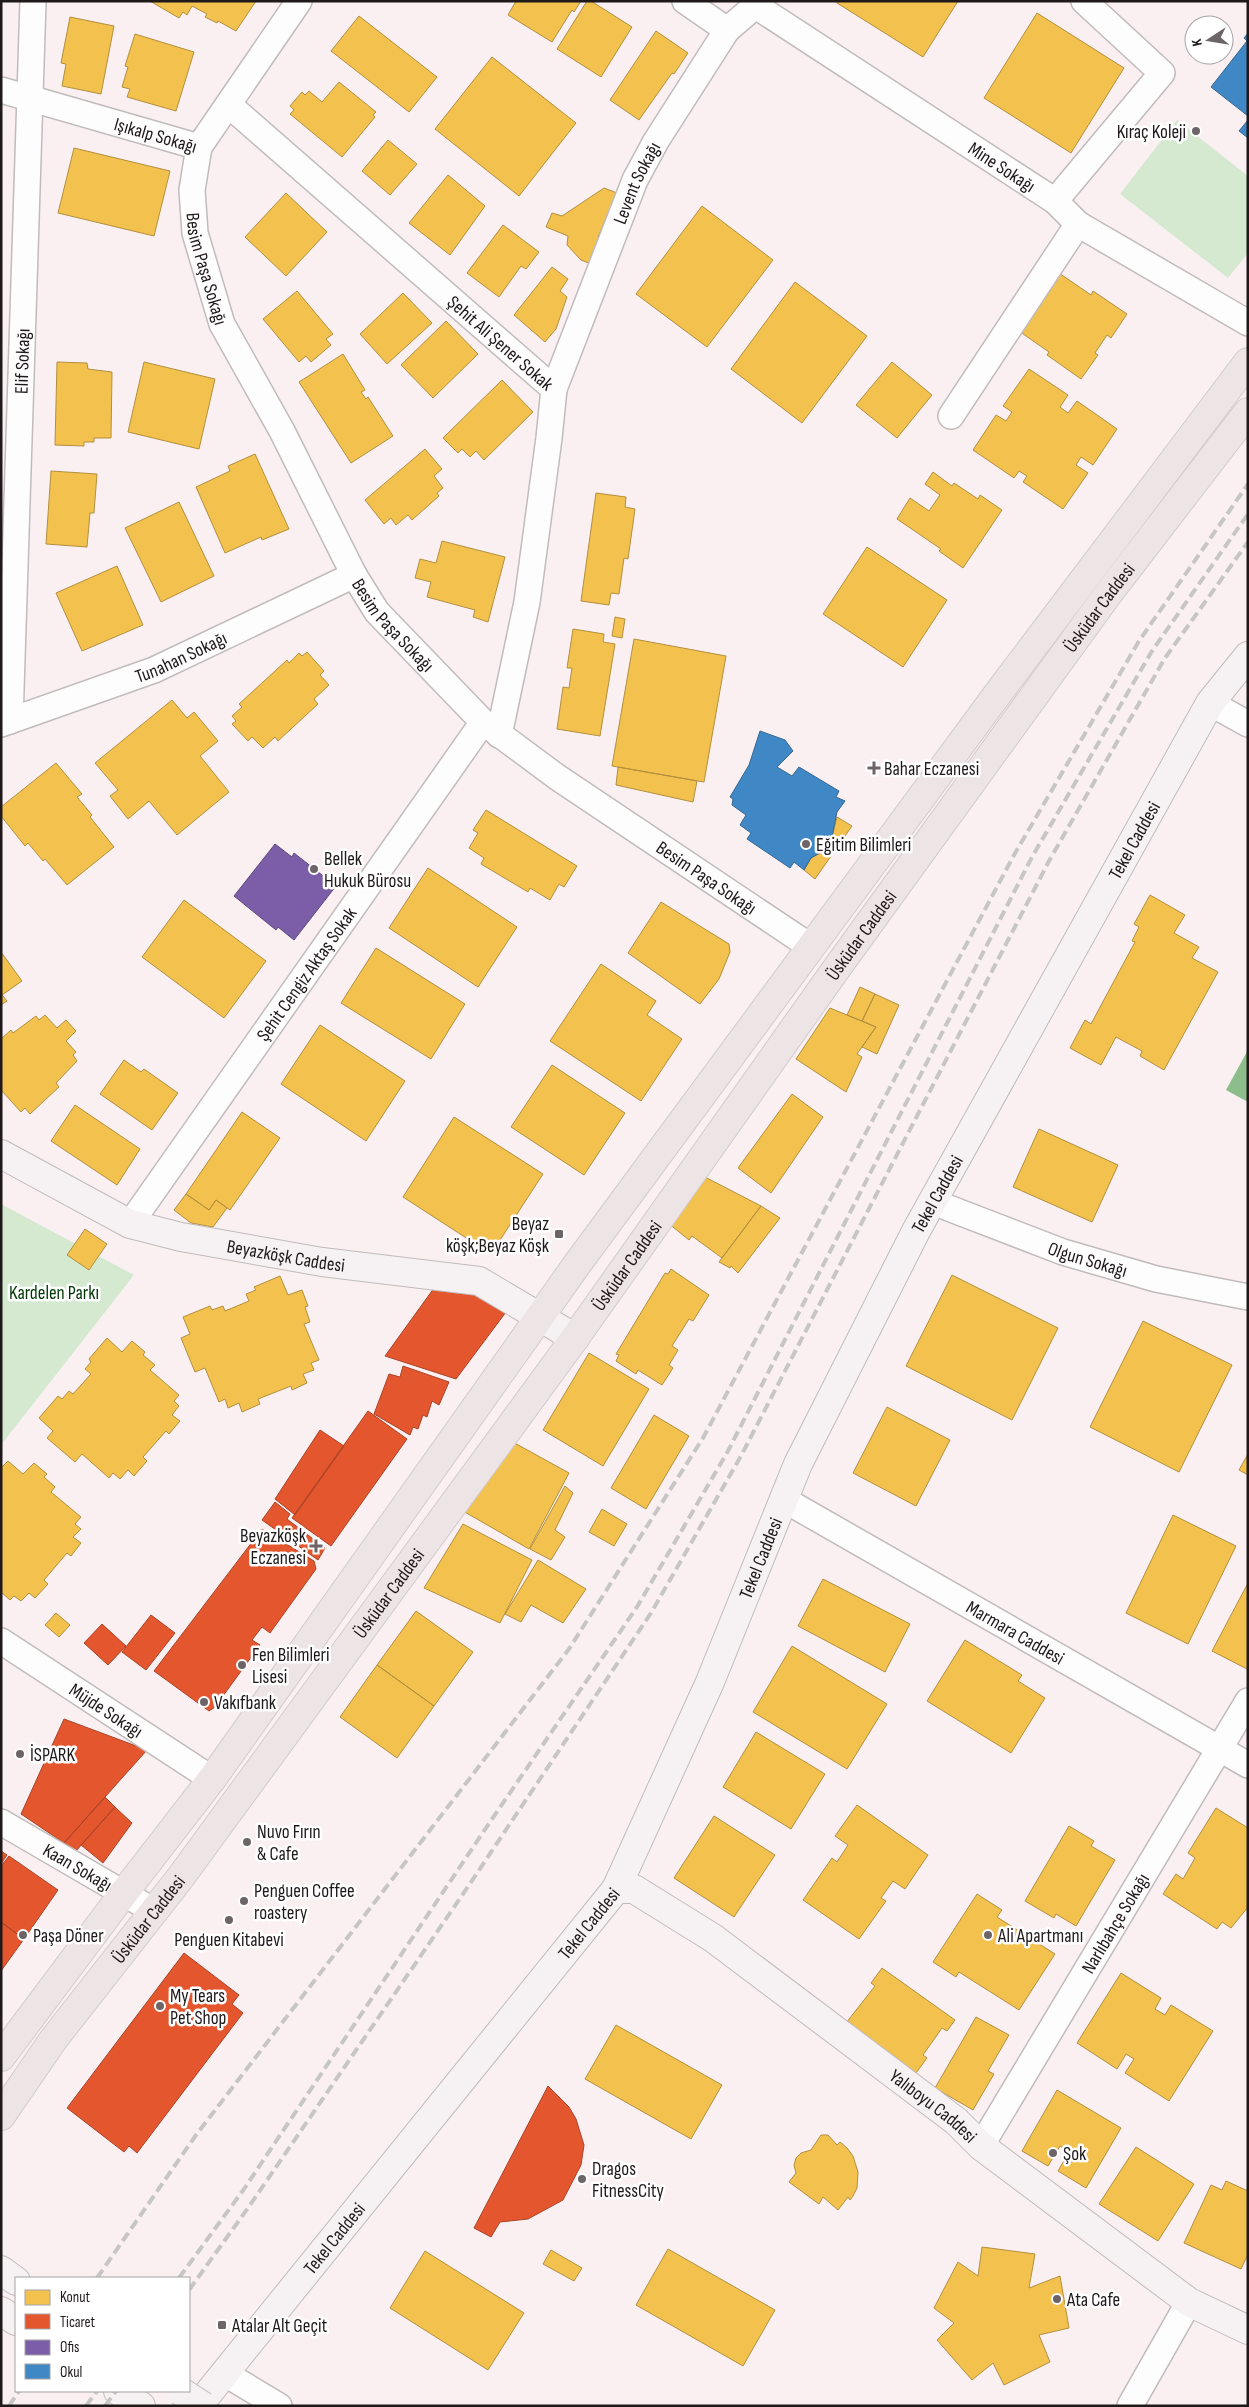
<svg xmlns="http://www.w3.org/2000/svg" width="1249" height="2407" viewBox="0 0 1249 2407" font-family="'Sofia Sans Condensed',sans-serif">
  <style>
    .green { fill: #d4e9cf }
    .water { fill: #8cbd8a }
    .homes { fill: #f2c14e; stroke: #b38f3e }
    .shops { fill: #e4572e; stroke: #a94428 }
    .offices { fill: #7b5ea7; stroke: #5f497d }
    .schools { fill: #3f88c5; stroke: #356792 }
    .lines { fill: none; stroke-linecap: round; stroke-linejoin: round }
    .street-casing { stroke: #c1bbbc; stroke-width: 28 }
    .secondary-casing { stroke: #c1bbbc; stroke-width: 30 }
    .primary-casing { stroke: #d1cbcc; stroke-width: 30 }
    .street { stroke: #fefdfd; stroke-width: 25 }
    .secondary { stroke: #f6f1f2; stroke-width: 28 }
    .primary { stroke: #ede4e6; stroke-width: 28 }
    .rail { stroke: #c8c5c6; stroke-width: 4; stroke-dasharray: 10 5; stroke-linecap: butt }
    .secondary-bridge-casing { stroke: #c1bbbc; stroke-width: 30; stroke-linecap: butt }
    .secondary-bridge { stroke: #f6f1f2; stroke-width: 28 }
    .poi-dot { fill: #6c6466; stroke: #fff; stroke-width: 2 }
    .labels { text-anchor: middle; stroke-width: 5; stroke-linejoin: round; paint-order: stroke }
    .street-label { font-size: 19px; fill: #1f191a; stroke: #fff }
    .poi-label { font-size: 19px; fill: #1f191a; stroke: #fff; text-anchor: start }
    .park-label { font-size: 19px; fill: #003705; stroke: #fff }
  </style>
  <rect width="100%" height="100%" fill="#faf0f2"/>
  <path class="green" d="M1177,120L1248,176V253L1228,278L1120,194Z
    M1,1204L134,1275L1,1445Z"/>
  <path class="water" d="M1248,1050V1102L1226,1090Z"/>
  <path class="homes" d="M150,1H256L236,31L218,21L217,23L205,17L207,14L192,6L187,15L183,12L179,18Z
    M516,1H581L574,12L572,10L552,42L508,15Z
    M587,1H591L632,27L601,77L557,49Z
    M837,1H958L923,57L837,3Z
    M1037,13L1124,68L1071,153L984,98Z
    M359,16L437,77L409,112L331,51Z
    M70,17L114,26L101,94L62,86L66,64L61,63Z
    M656,31L688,53L674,74L672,73L639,120L610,100Z
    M135,34L194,52L176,111L127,97L130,89L122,87L128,67L125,66Z
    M492,57L576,123L519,196L435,129Z
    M339,82L376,112L373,115L375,117L342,157L290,114L294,110L290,106L302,92L305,95L309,91L322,102Z
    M388,140L417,164L390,195L362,171Z
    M74,148L170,171L154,236L58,213Z
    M448,175L485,206L450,255L409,223Z
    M604,188L617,193L598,237L600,238L591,264L581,260L567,245L568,236L546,227L552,213L562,216Z
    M286,193L327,232L286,276L245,237Z
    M702,206L773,260L707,347L636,294Z
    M503,225L539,252L526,269L521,266L499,297L467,273Z
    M552,267L568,279L560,291L567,297L556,329L545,342L514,315Z
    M1056,271L1091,295L1093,291L1127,314L1111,338L1107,335L1095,353L1098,355L1081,379L1047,355L1049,352L1016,329L1031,307L1036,310L1044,298L1039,295Z
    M795,282L867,336L802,423L731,369Z
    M297,291L333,334L326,339L331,345L311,362L306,356L299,362L263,319Z
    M403,293L432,323L387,364L360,334Z
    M446,321L478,354L433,398L401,365Z
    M343,354L365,390L361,392L366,399L368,397L393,436L351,463L299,382Z
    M57,362L87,363L88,369L112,372L111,438H94V442H84V446L55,445Z
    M144,362L215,379L199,449L128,432Z
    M892,362L932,395L897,438L856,405Z
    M1029,369L1068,395L1060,407L1068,413L1077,401L1117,429L1093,465L1081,457L1076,465L1088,473L1063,509L1023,482L1027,476L1019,471L1014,478L973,450L996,415L1006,421L1012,412L1003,406Z
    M502,380L533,412L484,460L476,451L470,457L462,449L458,453L443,438Z
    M425,449L442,469L434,476L443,488L437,493L439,496L412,520L408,515L396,525L391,518L384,524L365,500Z
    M255,454L289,529L262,540L261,537L225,553L196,487L230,471L228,466Z
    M51,471L97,474L94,513H90L87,547L46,544Z
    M933,472L952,486L954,483L978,499L980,495L1002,510L963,568L939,551L941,549L897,519L910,498L929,511L940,495L925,484Z
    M596,493L626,497L625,507L635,509L628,559L624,558L619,594L611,593L609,605L581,601Z
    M179,502L214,576L161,602L125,528Z
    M442,541L505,557L488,622L473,617L475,610L427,597L431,582L415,578L420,559L436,563Z
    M867,547L947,600L903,667L823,614Z
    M117,566L143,625L82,651L56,593Z
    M615,617L625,619L622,638L612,636Z
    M573,629L604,634L603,642L615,644L600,736L557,729L563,687L569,688L572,668H567Z
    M634,639L726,656L704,782L612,766Z
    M307,652L324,671L320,675L329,685L314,699L318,704L278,741L275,737L263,748L252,737L248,741L232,724L236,721L232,716L242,707L239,704L287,660L289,663L299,653L302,656Z
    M172,700L187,718L194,712L218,741L200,756L229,792L177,835L149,801L128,819L110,796L118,790L95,763Z
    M56,763L82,794L77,797L92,815L90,817L114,847L67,885L45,859L43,861L28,843L25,846L1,816V807Z
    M618,767L697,781L693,802L616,785Z
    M486,810L577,866L564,887L559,884L550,900L530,888L528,892L481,864L484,858L469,848L478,833L473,830Z
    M837,817L852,826L815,879L804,870L811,858L825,850L832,837Z
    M428,868L517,927L478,987L389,928Z
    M1150,895L1185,915L1174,933L1199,947L1192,958L1218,972L1164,1070L1140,1056L1142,1051L1116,1037L1101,1065L1070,1048L1085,1020L1091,1024L1135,942L1132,941L1139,927L1134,924Z
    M184,900L266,961L224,1018L142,957Z
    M661,902L729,944L730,952L719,979L700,1004L628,953Z
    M376,948L465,1004L431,1059L341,1003Z
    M1,952L22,981L2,995L7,1001L1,1005Z
    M601,964L656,1001L647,1015L682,1039L641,1101L550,1041Z
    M860,987L875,994L862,1021L847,1015Z
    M875,994L899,1005L877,1054L862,1047L876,1027L862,1021Z
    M830,1008L876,1027L857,1054L862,1057L846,1092L796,1059Z
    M45,1015L57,1028L66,1020L76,1031L66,1041L76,1052L73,1055L77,1061L56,1083L59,1087L30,1114L25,1108L21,1112L1,1090V1039L11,1030L13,1033L36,1016L39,1020Z
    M320,1025L405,1081L366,1141L281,1084Z
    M124,1060L141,1072L144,1069L178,1093L152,1130L100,1094Z
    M552,1065L625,1113L584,1175L511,1127Z
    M792,1094L823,1117L771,1193L738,1168Z
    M75,1105L140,1149L117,1185L51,1141Z
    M242,1112L280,1138L230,1210L216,1200L209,1210L186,1194Z
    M454,1117L543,1174L491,1254L403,1197Z
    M1039,1129L1118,1165L1092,1222L1013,1187Z
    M703,1176L761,1206L722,1258L692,1236L689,1240L668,1223Z
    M186,1194L209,1210L216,1200L227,1208L213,1227L191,1223L174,1210Z
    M761,1206L780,1218L738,1273L731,1266L730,1268L719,1262Z
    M85,1229L107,1244L89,1270L67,1255Z
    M671,1269L709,1295L693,1321L689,1319L672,1346L678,1350L669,1365L673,1368L662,1385L638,1370L636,1374L616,1361L619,1355L616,1354L665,1273L668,1274Z
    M952,1275L1058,1328L1012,1420L906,1366Z
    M280,1276L288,1295L302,1290L308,1306L305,1307L310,1322L304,1324L319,1360L311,1363L314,1370L303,1374L307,1383L292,1390L291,1386L258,1399L260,1404L242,1412L239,1403L228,1408L225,1399L219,1402L205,1368L195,1372L181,1338L190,1334L183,1317L210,1306L212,1310L223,1306L225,1311L249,1301L246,1294L256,1290L254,1287Z
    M1143,1321L1232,1365L1179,1472L1090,1427Z
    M107,1338L122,1352L132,1341L145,1352L143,1355L155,1365L150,1370L179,1395L174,1401L179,1406L172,1415L180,1421L169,1434L166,1431L143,1457L147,1461L134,1476L128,1470L120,1479L113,1473L109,1478L82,1454L75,1462L47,1438L53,1431L39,1418L58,1396L62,1399L69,1391L73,1394L91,1374L85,1369L91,1362L89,1359Z
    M589,1353L649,1389L603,1466L543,1430Z
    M887,1407L950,1440L916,1506L853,1473Z
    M654,1415L689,1436L646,1509L611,1488Z
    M511,1441L569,1473L529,1549L463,1511Z
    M1248,1454V1475L1239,1470Z
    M8,1461L23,1474L34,1463L47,1474L44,1477L55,1487L51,1492L81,1517L75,1524L81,1529L73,1537L81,1543L71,1556L67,1553L44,1580L48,1584L35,1598L29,1593L21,1601L14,1596L10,1600L1,1592V1468Z
    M565,1486L573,1493L555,1530L565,1537L551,1560L530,1549Z
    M602,1509L627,1524L614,1546L589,1532Z
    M1173,1515L1236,1546L1188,1644L1126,1613Z
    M463,1524L532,1560L500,1623L424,1588Z
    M538,1560L586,1589L563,1623L531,1605L521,1622L505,1614Z
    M823,1579L910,1624L885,1672L798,1626Z
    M1248,1583V1667L1247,1669L1212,1651Z
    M416,1611L473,1652L434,1706L377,1665Z
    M56,1613L70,1625L59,1637L45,1625Z
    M965,1640L1022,1675L1018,1681L1045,1698L1011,1753L927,1701Z
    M792,1646L887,1704L847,1769L753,1712Z
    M377,1665L434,1706L397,1758L340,1717Z
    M756,1732L825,1774L791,1829L723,1787Z
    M857,1805L928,1855L905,1889L893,1881L881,1898L886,1901L859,1939L803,1900L832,1858L837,1862L848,1845L835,1836Z
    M1216,1808L1248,1828V1907L1231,1928L1222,1922L1217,1929L1163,1894L1176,1874L1183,1879L1195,1858L1188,1853Z
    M714,1816L775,1855L734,1917L674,1878Z
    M1069,1826L1094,1841L1091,1846L1115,1860L1076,1926L1056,1914L1054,1918L1025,1901Z
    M977,1894L1002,1910L997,1917L1055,1954L1019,2010L959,1972L956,1977L933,1962Z
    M882,1968L955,2020L947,2031L942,2028L923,2055L927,2058L916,2073L846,2023L875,1986L871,1983Z
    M1121,1973L1161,1998L1155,2009L1165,2015L1171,2005L1213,2031L1169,2101L1125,2073L1134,2059L1126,2054L1117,2069L1077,2043Z
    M976,2017L1009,2035L988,2071L994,2074L973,2110L935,2088Z
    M616,2025L722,2085L691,2139L585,2079Z
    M1057,2090L1121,2128L1086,2188L1058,2171L1069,2152L1060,2146L1048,2166L1022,2151Z
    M821,2135H828L837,2145L840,2142L847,2148L853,2156L858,2172L857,2188L853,2196L850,2200L848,2197L838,2210L823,2197L819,2204L789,2182L796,2173L794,2165L796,2158L801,2153L811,2150Z
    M1136,2147L1194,2184L1158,2241L1099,2204Z
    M1226,2181L1248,2191V2254L1241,2269L1184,2243L1211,2185L1222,2190Z
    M982,2247L1035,2254L1029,2288L1060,2276L1069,2328L1039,2335L1050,2362L1004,2385L993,2363L972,2380L937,2340L954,2323L934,2308L958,2262L978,2276Z
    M668,2249L775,2310L743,2366L636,2305Z
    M551,2250L582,2268L574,2281L543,2264Z
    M425,2251L524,2313L488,2370L390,2308Z"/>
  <path class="shops" d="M442,1277L509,1308L456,1379L385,1356Z
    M403,1366L449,1382L439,1405L432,1401L427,1417L423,1415L418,1429L413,1427L410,1435L374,1414L389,1374L400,1377Z
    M368,1411L407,1439L331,1546L292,1518Z
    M320,1430L344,1446L295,1515L275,1499Z
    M275,1502L290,1514L287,1519L325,1548L318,1560L262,1520Z
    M262,1529L314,1561L316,1569L270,1633L262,1627L252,1640L260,1645L215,1707L209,1711L154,1671Z
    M151,1615L175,1633L146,1670L122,1652Z
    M102,1624L126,1646L108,1665L84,1643Z
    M64,1719L147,1750L64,1843L21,1814Z
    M105,1797L115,1807L76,1851L64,1843Z
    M115,1807L132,1823L103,1863L81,1845Z
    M1,1851L7,1855L1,1864Z
    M9,1856L58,1890L24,1939L1,1922V1866Z
    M1,1922L24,1939L1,1971Z
    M184,1953L239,1995L232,2004L243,2013L137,2153L129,2146L124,2152L67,2108Z
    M548,2086L569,2107L576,2119L584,2145L581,2165L563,2200L528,2219L500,2222L491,2237L474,2228Z"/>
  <path class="offices" d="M275,844L292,857L294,853L336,886L294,940L278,927L276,930L234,896Z"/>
  <path class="schools" d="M1248,33V116L1211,87L1247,41L1244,38Z
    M1248,120V138L1239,131Z
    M760,731L785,740L793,751L777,767L792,776L799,767L839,791L836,797L845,801L837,812L832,837L825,850L811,858L804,870L794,862L790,868L747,839L751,833L740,825L746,815L732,805L733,799L730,797L749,765Z"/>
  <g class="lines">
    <g class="street-casing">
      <g id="street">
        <path d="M685,1L727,30"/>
        <path id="s1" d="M756,6L1055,201L1078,224L1248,323"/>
        <path id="s2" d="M1,90L199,147L299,1"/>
        <path id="s3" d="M229,105L554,389L549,438L527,602L499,735"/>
        <path id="s4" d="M199,147L192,190L195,233L222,324L282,431L354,575L377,612L483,722L557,777L811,947"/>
        <path d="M1055,201L1162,73L1084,1"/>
        <path id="s5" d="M554,389L635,180L656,141L727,30L761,1"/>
        <path d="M951,416L1078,224"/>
        <path d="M1210,703L1248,724"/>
        <path id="s6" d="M10,721L33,1"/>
        <path id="s7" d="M1,724L154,670L354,575"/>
        <path id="s8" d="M933,1202L1063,1252L1156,1279L1248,1297"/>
        <path id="s9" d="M130,1224L483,722"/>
        <path id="s10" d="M783,1499L1248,1765"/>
        <path id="s11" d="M1,1641L212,1779"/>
        <path id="s12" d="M1,1822L154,1911"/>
        <path id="s13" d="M981,2146L1248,1701"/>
        <path d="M224,2373L279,2406"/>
        <path d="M1130,2406L1189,2302"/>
      </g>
    </g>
    <g class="secondary-casing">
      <g id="secondary">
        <path id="s14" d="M1,1154L130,1224L181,1237L322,1262L479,1281L575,1338"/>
        <path id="s15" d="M616,1889H634L713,1938L956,2121L981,2146L1189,2302L1248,2330"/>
        <path d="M1,2270L16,2281"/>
        <path d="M1,2311L16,2321"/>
        <path d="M118,2391L141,2406"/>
        <path id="s16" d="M198,2406L616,1889L710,1682L798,1464L916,1231L1210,703L1248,656"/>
      </g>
    </g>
    <g class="primary-casing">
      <g id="primary">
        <path d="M1,2057L123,1894L212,1779L578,1263L1002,688L1248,362"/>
        <path id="s17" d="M1,2116L53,2040L180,1878L575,1338L839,965L1108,594L1248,412"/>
      </g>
    </g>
    <use href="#street" class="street"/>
    <use href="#secondary" class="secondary"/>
    <use href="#primary" class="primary"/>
    <path class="rail" d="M97,2278L196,2135L569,1649L703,1438L1014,855L1139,641L1248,484
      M179,2278L244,2189L490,1822L637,1607L728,1451L1032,857L1152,651L1248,514
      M189,2290L248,2208L463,1894L651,1613L741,1456L1049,861L1165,658L1248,542
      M9,2406L19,2391
      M86,2406L97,2391
      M105,2406L116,2391"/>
    <g class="secondary-bridge-casing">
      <path id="secondary-bridge" d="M180,2391L203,2406"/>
    </g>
    <use href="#secondary-bridge" class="secondary-bridge"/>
  </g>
  <g class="poi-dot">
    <circle cx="1196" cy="131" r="5"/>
    <path d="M871.5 760.5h5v5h5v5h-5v5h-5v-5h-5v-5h5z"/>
    <circle cx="806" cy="844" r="5"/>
    <circle cx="314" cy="869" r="5"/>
    <rect x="554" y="1229" width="10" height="10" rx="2.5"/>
    <path d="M313.5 1538.5h5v5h5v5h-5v5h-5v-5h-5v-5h5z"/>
    <circle cx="242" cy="1665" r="5"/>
    <circle cx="204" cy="1702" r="5"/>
    <circle cx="20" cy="1754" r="5"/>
    <circle cx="247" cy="1842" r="5"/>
    <circle cx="244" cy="1901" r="5"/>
    <circle cx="229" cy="1920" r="5"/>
    <circle cx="23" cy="1935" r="5"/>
    <circle cx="988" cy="1935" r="5"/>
    <circle cx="160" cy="2006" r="5"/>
    <circle cx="1053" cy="2153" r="5"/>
    <circle cx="582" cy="2179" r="5"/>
    <circle cx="1057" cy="2299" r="5"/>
    <rect x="217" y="2320" width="10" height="10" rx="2.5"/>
  </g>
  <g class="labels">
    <g class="street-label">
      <text dy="7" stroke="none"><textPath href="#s2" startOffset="161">Işıkalp Sokağı</textPath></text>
      <text dy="7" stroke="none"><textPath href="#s1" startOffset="294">Mine Sokağı</textPath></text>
      <text dy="7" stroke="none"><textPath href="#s5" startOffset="222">Levent Sokağı</textPath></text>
      <text dy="7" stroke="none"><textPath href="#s4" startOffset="124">Besim Paşa Sokağı</textPath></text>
      <text dy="7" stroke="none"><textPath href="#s3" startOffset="361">Şehit Ali Şener Sokak</textPath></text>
      <text dy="7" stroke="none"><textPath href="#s6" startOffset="360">Elif Sokağı</textPath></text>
      <text dy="7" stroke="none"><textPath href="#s17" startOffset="1866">Üsküdar Caddesi</textPath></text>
      <text dy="7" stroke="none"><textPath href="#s4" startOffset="529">Besim Paşa Sokağı</textPath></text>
      <text dy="7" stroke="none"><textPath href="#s7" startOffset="192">Tunahan Sokağı</textPath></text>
      <text dy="7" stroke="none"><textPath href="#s16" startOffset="1836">Tekel Caddesi</textPath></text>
      <text dy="7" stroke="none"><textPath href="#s4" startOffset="934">Besim Paşa Sokağı</textPath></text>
      <text dy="7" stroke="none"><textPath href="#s17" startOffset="1461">Üsküdar Caddesi</textPath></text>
      <text dy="7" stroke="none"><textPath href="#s9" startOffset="306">Şehit Cengiz Aktaş Sokak</textPath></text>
      <text dy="7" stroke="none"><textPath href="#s16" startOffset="1431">Tekel Caddesi</textPath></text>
      <text dy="7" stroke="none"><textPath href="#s14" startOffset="306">Beyazköşk Caddesi</textPath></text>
      <text dy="7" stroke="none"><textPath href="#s8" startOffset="165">Olgun Sokağı</textPath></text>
      <text dy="7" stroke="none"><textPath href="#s17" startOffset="1056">Üsküdar Caddesi</textPath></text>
      <text dy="7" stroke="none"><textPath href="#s16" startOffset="1026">Tekel Caddesi</textPath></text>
      <text dy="7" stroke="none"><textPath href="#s17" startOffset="651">Üsküdar Caddesi</textPath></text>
      <text dy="7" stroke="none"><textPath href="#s10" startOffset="268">Marmara Caddesi</textPath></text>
      <text dy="7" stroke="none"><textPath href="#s11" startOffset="126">Müjde Sokağı</textPath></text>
      <text dy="7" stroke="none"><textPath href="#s12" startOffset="89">Kaan Sokağı</textPath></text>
      <text dy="7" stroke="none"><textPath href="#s17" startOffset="246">Üsküdar Caddesi</textPath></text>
      <text dy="7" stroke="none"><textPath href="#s16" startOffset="621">Tekel Caddesi</textPath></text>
      <text dy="7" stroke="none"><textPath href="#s13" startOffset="260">Narlıbahçe Sokağı</textPath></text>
      <text dy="7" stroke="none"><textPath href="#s15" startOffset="388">Yalıboyu Caddesi</textPath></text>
      <text dy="7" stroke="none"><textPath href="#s16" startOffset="216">Tekel Caddesi</textPath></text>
    </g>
    <g class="poi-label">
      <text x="1186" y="138" text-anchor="end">Kıraç Koleji</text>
      <text x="884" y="775">Bahar Eczanesi</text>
      <text x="816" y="851">Eğitim Bilimleri</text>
      <text x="324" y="865">Bellek<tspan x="324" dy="22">Hukuk Bürosu</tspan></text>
      <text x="549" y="1230" text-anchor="end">Beyaz<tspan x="549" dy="22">köşk;Beyaz Köşk</tspan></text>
      <text x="306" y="1542" text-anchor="end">Beyazköşk<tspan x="306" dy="22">Eczanesi</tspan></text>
      <text x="252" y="1661">Fen Bilimleri<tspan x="252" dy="22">Lisesi</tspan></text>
      <text x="214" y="1709">Vakıfbank</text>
      <text x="30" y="1761">İSPARK</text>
      <text x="257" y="1838">Nuvo Fırın<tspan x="257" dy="22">&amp; Cafe</tspan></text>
      <text x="254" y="1897">Penguen Coffee<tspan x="254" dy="22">roastery</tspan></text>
      <text x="33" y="1942">Paşa Döner</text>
      <text x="998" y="1942">Ali Apartmanı</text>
      <text x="229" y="1946" text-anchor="middle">Penguen Kitabevi</text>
      <text x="170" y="2002">My Tears<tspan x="170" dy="22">Pet Shop</tspan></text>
      <text x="1063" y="2160">Şok</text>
      <text x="592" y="2175">Dragos<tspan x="592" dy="22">FitnessCity</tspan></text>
      <text x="1067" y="2306">Ata Cafe</text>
      <text x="232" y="2332">Atalar Alt Geçit</text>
    </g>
    <g class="park-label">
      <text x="54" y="1299">Kardelen Parkı</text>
    </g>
  </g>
  <rect width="1249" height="2407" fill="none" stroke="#1f191a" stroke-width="5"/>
  <rect x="15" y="2277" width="175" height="115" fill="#ffffff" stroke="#a5a3a3"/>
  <rect x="25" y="2290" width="25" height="15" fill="#f2c14e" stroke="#a5a3a3"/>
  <text x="60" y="2302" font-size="15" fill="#1f191a">Konut</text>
  <rect x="25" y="2314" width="25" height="15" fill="#e4572e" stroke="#a5a3a3"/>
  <text x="60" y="2327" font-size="15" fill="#1f191a">Ticaret</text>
  <rect x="25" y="2340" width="25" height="15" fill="#7b5ea7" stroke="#a5a3a3"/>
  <text x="60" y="2352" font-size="15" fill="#1f191a">Ofis</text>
  <rect x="25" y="2364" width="25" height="15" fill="#3f88c5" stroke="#a5a3a3"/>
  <text x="60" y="2377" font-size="15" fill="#1f191a">Okul</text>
  <g transform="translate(1209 40) rotate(258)"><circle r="24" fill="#ffffff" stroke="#a5a3a3"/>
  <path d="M0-4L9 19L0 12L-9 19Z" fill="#6c6466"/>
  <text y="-8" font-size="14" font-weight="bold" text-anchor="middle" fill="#1f191a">K</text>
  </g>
</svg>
